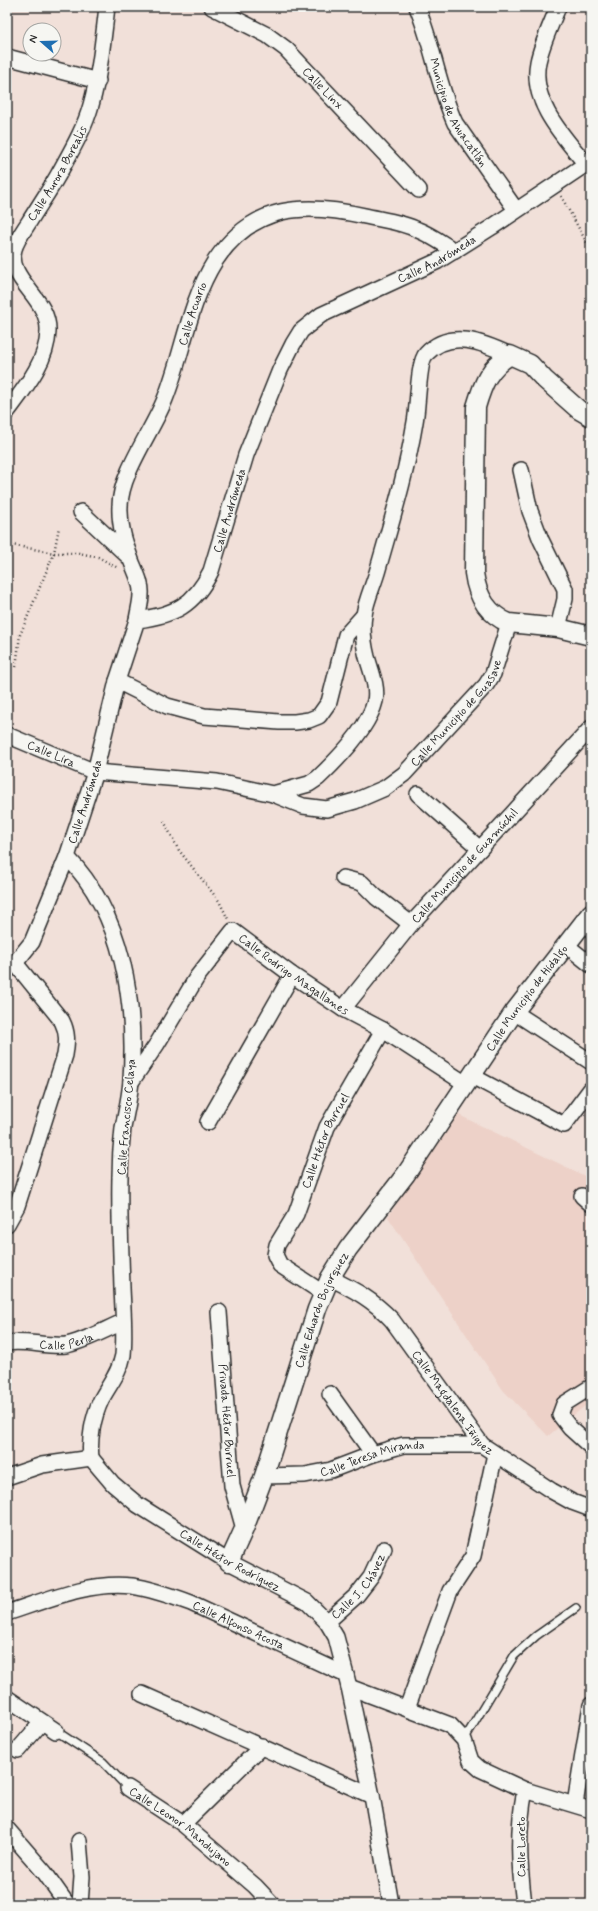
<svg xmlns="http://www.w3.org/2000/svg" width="598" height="1911" viewBox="0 0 598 1911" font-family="Mynerve,sans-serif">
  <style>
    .built { fill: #edd1c8 }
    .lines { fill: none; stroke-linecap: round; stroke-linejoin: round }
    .service-casing { stroke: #2b2b2b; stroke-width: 10 }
    .minor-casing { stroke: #2b2b2b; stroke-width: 18 }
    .tertiary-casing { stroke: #2b2b2b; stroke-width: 21 }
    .path { stroke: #2b2b2b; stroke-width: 2.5; stroke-dasharray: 1 3; stroke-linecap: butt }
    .service { stroke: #f6f6f2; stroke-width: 7 }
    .minor { stroke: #f6f6f2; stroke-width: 15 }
    .tertiary { stroke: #f6f6f2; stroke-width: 18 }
    .labels { text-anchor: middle; stroke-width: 3; stroke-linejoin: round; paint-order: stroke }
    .street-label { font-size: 12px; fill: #2b2b2b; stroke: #f6f6f2 }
  </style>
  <rect width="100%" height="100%" fill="#f1e0d9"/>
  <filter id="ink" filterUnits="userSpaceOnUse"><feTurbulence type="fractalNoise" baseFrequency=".025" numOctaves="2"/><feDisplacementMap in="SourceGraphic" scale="8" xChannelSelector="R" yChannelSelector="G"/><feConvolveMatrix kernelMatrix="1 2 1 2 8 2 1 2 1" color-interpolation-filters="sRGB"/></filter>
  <g filter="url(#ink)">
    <path class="built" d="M457,1114L591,1179V1401L548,1436L503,1390L388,1217Z"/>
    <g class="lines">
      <g class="service-casing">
        <path id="service" d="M56,1731L103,1762L128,1788
          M464,1740L514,1656L536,1636L576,1608"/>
      </g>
      <g class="minor-casing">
        <g id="minor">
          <path id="s1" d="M212,7L267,35L286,49L419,190"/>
          <path id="s2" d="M417,7C433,45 438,86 455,123L516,210"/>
          <path d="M558,7C551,25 542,43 538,62C530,102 563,136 586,164L591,167"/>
          <path d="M7,57L98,81"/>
          <path id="s3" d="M7,412C24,389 47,362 48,332C50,298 6,280 14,249C17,239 24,230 29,222C40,204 52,187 62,168C73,148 85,127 91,105C100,73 103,40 107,7"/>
          <path d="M521,470L530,511L541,540L565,589V599L558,628"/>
          <path d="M81,512L130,558"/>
          <path id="s4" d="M137,620C138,612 141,603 141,594C142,583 135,571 131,560C125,543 119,525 120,506C120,474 153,430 165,399C183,354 189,302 215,261C253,204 304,202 365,216C383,220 402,222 418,230C431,235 443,244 455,251"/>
          <path d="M117,681L167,706L204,716L279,722H295L309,720L319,716L329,702L346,635L364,615"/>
          <path id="s5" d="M7,735L95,772L217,782L273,794L303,806L327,809L355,801L385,788L404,774L486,685L493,674L509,623"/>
          <path d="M273,794L309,784L318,778C337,760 369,727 375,701C378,687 371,671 367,657C364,645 362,628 364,615C366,600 374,584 378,569C392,520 407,471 415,422C418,408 418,362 426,354C450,328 484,343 510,355"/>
          <path d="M418,794L480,849"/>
          <path d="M67,857C124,915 136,1003 131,1080C130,1096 126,1112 123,1128C121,1144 120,1160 120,1177C119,1214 121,1251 122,1288C123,1311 125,1333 123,1355C120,1372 109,1385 101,1400C93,1417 89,1439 91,1458"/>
          <path d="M343,878L362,883L376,897L411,924"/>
          <path d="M566,945L591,965"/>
          <path id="s6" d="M7,967L15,963L32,942L67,857L95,772L117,681L137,620C174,615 194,606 211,571L246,455L280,370L293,344L301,331L321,315L438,261L492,227L586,164"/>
          <path id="s7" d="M343,1009L411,924L591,728"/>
          <path d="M514,1012L591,1062"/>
          <path d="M472,1076L564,1125L591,1089"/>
          <path id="s8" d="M131,1082L157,1044L197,977L233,931L292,975L343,1009L383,1030L466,1084"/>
          <path d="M208,1122L292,975"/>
          <path d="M582,1196L591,1204"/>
          <path d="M7,1224L17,1206L65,1055C67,1042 68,1033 62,1021L15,963"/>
          <path id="s9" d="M330,1278C355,1290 373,1300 392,1320L482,1445L552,1491L572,1502L591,1509"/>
          <path id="s10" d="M323,1293L280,1265L275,1255L277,1245L296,1214L327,1127L383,1030"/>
          <path id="s11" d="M219,1312L232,1486L244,1529"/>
          <path id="s12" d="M7,1343C27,1340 46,1347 66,1345C83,1342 106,1329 123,1322"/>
          <path d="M591,1387L564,1404L560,1415L570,1428L591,1447"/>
          <path d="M330,1394L373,1454"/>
          <path id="s13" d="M91,1458L113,1484L138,1505L229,1562L307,1602L327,1622L336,1637L349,1687L372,1796L391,1904"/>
          <path id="s14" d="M264,1476L305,1475L331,1470L373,1454L404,1445H482"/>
          <path d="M7,1477L42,1465L91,1458"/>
          <path id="s15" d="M7,1613C47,1600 89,1581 132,1586C152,1589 172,1596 191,1603L346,1675"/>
          <path id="s16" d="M327,1622L357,1595L371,1577L384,1549"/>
          <path d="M349,1687L450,1725L464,1740L471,1761L480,1769L525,1790L591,1810"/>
          <path d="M142,1694L372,1796"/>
          <path d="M7,1698L56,1731"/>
          <path d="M407,1708L450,1591L473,1556L495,1454"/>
          <path d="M18,1750L42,1722"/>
          <path id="s17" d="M128,1788L183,1824L255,1886L272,1904"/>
          <path d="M575,1804L591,1705"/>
          <path d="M183,1824L262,1746"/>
          <path d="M7,1829L45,1873L67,1904"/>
          <path d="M79,1841L82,1877L80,1904"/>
          <path d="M524,1904C519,1864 517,1830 525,1790"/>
        </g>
      </g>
      <g class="tertiary-casing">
        <g id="tertiary">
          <path d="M591,417L579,410L544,379L530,364L510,355C489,368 483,383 476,407L474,573C477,596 487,614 509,623L558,628L591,636"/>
          <path id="s18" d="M229,1562L244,1529L264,1476L317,1309L330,1278L348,1249L406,1174L514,1012L591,913"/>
        </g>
      </g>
      <path class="path" d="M561,196L587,243
        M7,544L54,553H79L98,557L118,568
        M16,667L20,635L54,553L59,527
        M164,821L178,849L219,901L228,919"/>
      <use href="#service" class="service"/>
      <use href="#minor" class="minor"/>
      <use href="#tertiary" class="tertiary"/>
    </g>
  </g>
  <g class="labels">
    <g class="street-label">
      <text dy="4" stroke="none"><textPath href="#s1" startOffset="139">Calle Linx</textPath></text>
      <text dy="4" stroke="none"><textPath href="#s2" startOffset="114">Municipio de Ahuacatlán</textPath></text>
      <text dy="4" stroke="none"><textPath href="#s3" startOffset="271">Calle Aurora Borealis</textPath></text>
      <text dy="4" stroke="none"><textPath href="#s6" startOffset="880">Calle Andrómeda</textPath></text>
      <text dy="4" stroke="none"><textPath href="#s4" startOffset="324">Calle Acuario</textPath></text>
      <text dy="4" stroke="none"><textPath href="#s6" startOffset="532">Calle Andrómeda</textPath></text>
      <text dy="4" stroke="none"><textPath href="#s5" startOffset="498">Calle Municipio de Guasave</textPath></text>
      <text dy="4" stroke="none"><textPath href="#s5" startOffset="48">Calle Lira</textPath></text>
      <text dy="4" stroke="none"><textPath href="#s6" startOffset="186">Calle Andrómeda</textPath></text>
      <text dy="4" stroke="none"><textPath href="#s7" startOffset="188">Calle Municipio de Guamúchil</textPath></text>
      <text dy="4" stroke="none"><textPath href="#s8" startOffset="257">Calle Rodrigo Magallanes</textPath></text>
      <text dy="4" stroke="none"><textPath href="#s18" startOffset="644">Calle Municipio de Hidalgo</textPath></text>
      <text transform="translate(126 1117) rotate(-85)" y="4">Calle Francisco Celaya</text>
      <text dy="4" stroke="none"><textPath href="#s10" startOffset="188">Calle Héctor Burruel</textPath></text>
      <text dy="4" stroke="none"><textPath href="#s18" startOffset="269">Calle Eduardo Bojorquez</textPath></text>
      <text dy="4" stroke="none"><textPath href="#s12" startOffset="60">Calle Perla</textPath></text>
      <text dy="4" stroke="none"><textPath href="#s9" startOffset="178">Calle Magdalena Iñiguez</textPath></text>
      <text dy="4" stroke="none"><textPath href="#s11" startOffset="109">Privada Héctor Burruel</textPath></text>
      <text dy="4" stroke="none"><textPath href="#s14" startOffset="111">Calle Teresa Miranda</textPath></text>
      <text dy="4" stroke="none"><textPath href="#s13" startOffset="174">Calle Héctor Rodríguez</textPath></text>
      <text dy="4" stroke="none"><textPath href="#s16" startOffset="48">Calle J. Chávez</textPath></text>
      <text dy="4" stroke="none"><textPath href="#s15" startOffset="243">Calle Alfonso Acosta</textPath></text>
      <text dy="4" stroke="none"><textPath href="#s17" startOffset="65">Calle Leonor Mandujano</textPath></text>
      <text transform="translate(521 1847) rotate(-90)" y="4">Calle Loreto</text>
    </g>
  </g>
  <rect width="598" height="1911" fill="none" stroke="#f6f6f2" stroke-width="24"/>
  <rect x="12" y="12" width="574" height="1887" fill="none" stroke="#2b2b2b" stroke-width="1.5" filter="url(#ink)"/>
  <g transform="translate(42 42) rotate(290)"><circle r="19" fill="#f6f6f2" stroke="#a5a5a2"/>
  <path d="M0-3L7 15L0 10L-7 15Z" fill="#1f6fb2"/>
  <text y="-6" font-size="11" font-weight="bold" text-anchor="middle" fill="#2b2b2b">N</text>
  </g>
</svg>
